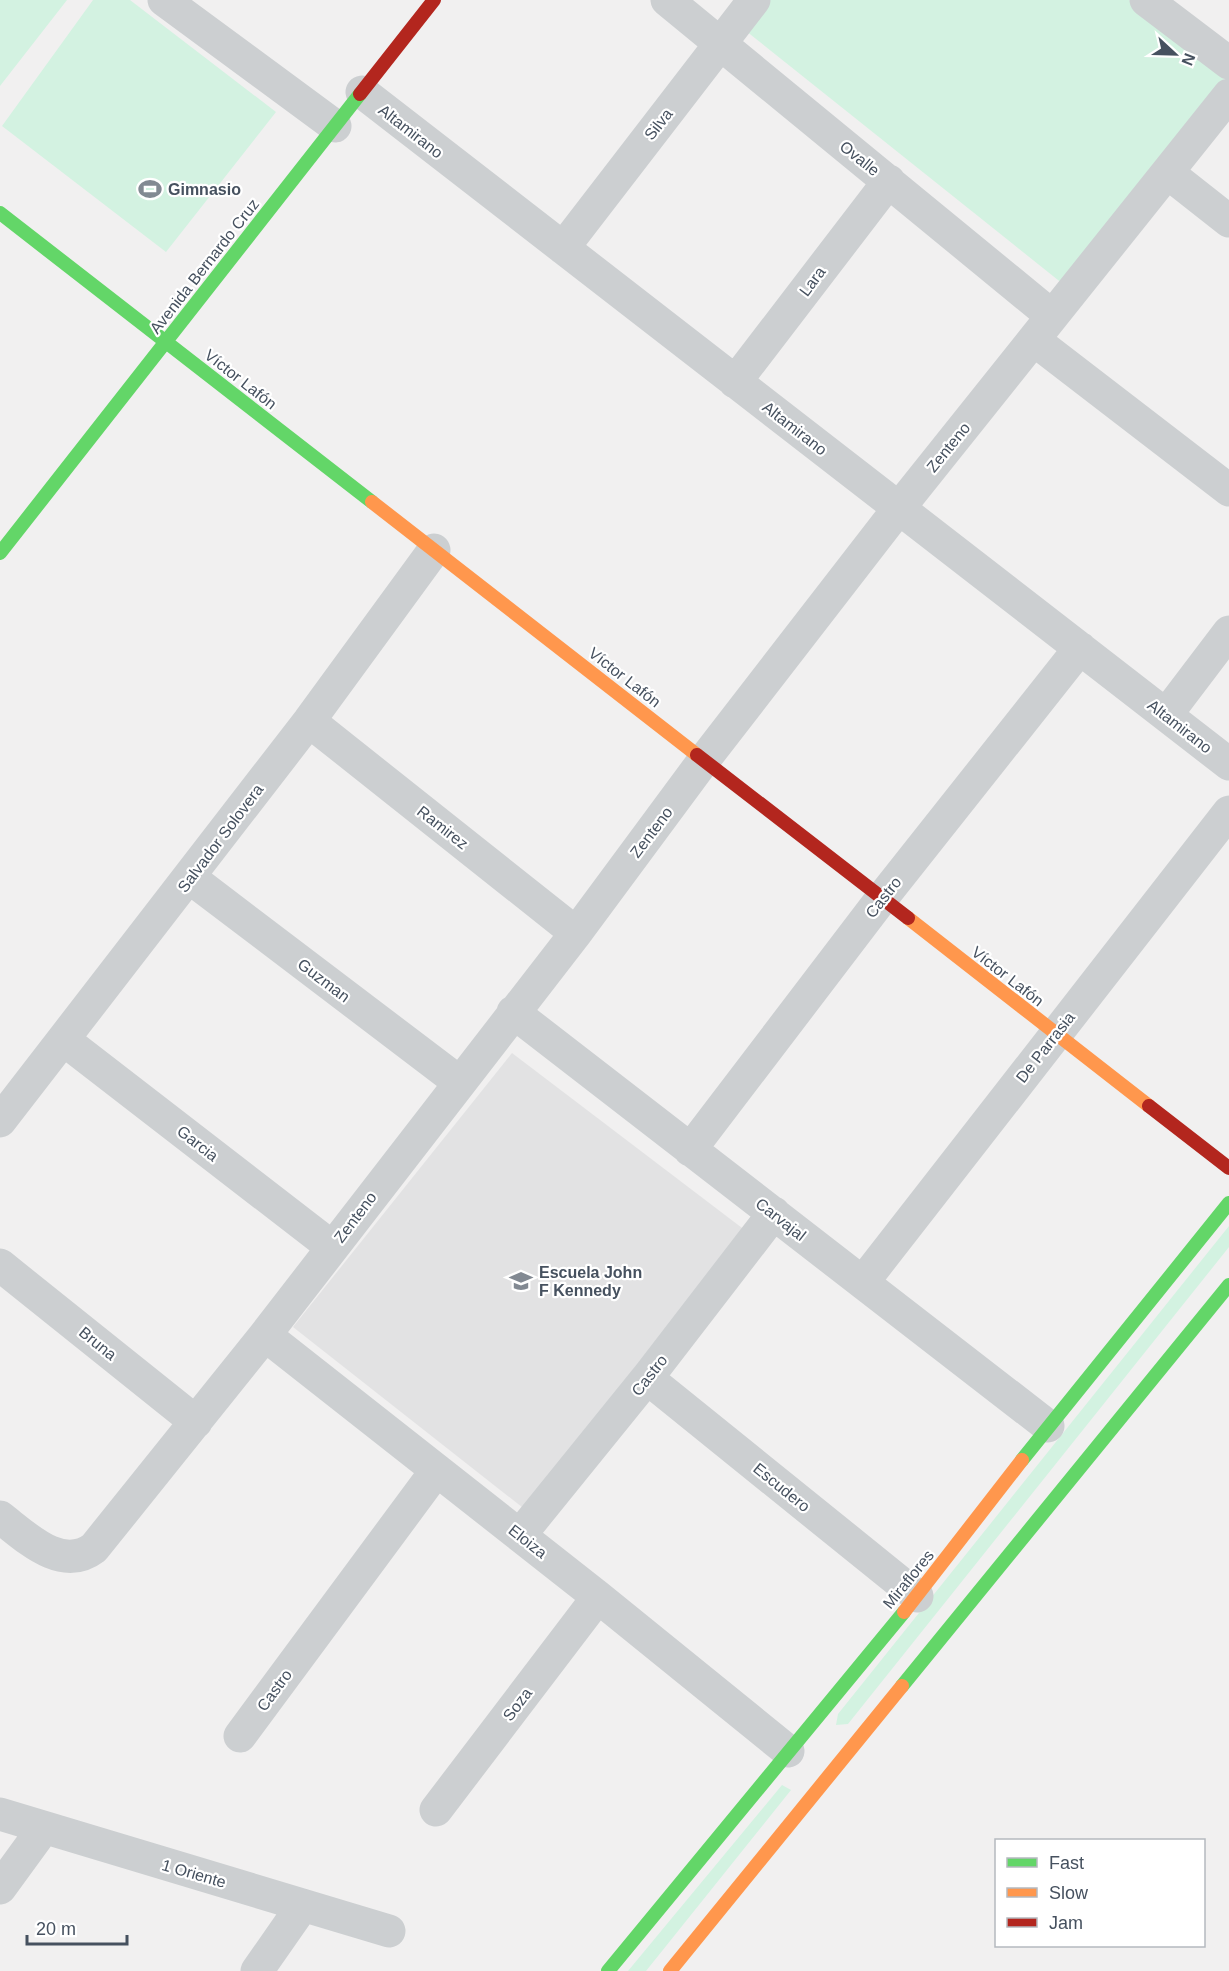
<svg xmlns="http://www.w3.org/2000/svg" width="1229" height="1971" viewBox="0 0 1229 1971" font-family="Helvetica,sans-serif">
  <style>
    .education { fill: #e2e2e3 }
    .green { fill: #d3f2e1 }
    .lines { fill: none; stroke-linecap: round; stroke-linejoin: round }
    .street { stroke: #cccfd1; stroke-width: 33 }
    .fast { stroke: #63d668; stroke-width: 14 }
    .slow { stroke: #ff974d; stroke-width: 14 }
    .jam { stroke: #b3261e; stroke-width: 14 }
    .labels { text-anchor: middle; stroke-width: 4.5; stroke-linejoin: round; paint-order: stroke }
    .street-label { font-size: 16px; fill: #46515f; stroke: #fff }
    .poi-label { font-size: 16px; font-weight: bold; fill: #46515f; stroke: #fff; text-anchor: start }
  </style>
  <rect width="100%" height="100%" fill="#f1f0f0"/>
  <path class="education" d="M512,1053L750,1234L527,1511L293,1327Z"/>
  <path class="green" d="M0,0H67L0,86Z
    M93,0H130L276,112L166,252L2,126Z
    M770,0H1129L1227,75L1063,284L746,31Z
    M1229,1226V1247L848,1724L836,1725L838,1714Z
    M782,1785L791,1790L646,1971H628Z"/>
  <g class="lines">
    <path class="street" d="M164,0L335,126
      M667,0L1052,316
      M1146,0L1229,63
      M362,92L1229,764
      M1168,173L1229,221
      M563,248L754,0
      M1034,340L1229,490
      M735,382L889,181
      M1166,715L1229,632
      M309,721L576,933
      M189,877L459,1082
      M513,1012L1048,1426
      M64,1040L332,1247
      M0,1121L309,721L434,550
      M690,1150L882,898L1080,648
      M0,1265L196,1422
      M863,1282L1229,812
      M265,1335L598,1597L788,1751
      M647,1378L917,1596
      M0,1517C25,1536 61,1573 94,1548L265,1335L576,933L704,760L899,508L1229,95
      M520,1535L647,1378L774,1213
      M240,1736L436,1471
      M436,1810L598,1597
      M0,1814L389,1931
      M0,1888L43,1829
      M257,1971L303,1905"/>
    <path class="fast" d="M0,213L372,502
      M0,553L360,94
      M1022,1460L1229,1203
      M902,1686L1229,1285
      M608,1971L904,1612"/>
    <path class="slow" d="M372,502L697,755
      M908,918L1149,1106
      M904,1612L1022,1460
      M670,1971L902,1686"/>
    <path class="jam" d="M360,94L434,0
      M697,755L908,918
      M1149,1106L1229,1168"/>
  </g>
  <defs>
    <g id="stadium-bare" transform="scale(1.8)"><path d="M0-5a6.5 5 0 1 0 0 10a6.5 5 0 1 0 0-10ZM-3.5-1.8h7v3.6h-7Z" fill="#828992" stroke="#fff" stroke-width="2.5" paint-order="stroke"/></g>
    <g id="school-bare" transform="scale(1.8)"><path d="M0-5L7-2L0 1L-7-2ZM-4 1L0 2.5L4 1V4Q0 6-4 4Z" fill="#828992" stroke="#fff" stroke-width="2.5" paint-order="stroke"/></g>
  </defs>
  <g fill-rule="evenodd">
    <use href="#stadium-bare" x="150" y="189"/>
    <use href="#school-bare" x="521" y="1281"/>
  </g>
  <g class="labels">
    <g class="street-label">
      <text transform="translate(658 124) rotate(-52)" y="6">Silva</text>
      <text transform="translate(411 131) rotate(38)" y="6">Altamirano</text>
      <text transform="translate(860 158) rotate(39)" y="6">Ovalle</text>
      <text transform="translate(204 266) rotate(-52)" y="6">Avenida Bernardo Cruz</text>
      <text transform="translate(812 281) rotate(-53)" y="6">Lara</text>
      <text transform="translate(241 379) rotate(38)" y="6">Víctor Lafón</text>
      <text transform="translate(795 428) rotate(38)" y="6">Altamirano</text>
      <text transform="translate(948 447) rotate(-51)" y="6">Zenteno</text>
      <text transform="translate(625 677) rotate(38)" y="6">Víctor Lafón</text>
      <text transform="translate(1180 726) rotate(38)" y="6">Altamirano</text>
      <text transform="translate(443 827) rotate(38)" y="6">Ramirez</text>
      <text transform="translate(651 832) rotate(-53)" y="6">Zenteno</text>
      <text transform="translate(220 838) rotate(-53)" y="6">Salvador Solovera</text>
      <text transform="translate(883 897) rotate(-52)" y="6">Castro</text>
      <text transform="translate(1008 976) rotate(38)" y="6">Víctor Lafón</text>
      <text transform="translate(324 980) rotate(37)" y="6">Guzman</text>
      <text transform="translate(1045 1047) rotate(-52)" y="6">De Parrasia</text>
      <text transform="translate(198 1143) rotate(38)" y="6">Garcia</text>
      <text transform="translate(355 1217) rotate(-53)" y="6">Zenteno</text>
      <text transform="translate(781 1219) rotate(38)" y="6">Carvajal</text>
      <text transform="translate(98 1343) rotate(39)" y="6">Bruna</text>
      <text transform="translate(649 1375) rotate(-52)" y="6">Castro</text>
      <text transform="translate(782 1487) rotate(39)" y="6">Escudero</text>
      <text transform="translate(528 1541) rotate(38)" y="6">Eloiza</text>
      <text transform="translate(908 1579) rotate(-51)" y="6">Miraflores</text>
      <text transform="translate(274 1690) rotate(-54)" y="6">Castro</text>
      <text transform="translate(517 1704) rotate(-53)" y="6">Soza</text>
      <text transform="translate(194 1873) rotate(16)" y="6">1 Oriente</text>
    </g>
    <g class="poi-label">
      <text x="168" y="195">Gimnasio</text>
      <text x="539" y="1278">Escuela John<tspan x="539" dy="18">F Kennedy</tspan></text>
    </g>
  </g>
  <rect x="995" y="1839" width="210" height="108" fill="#ffffff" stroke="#b5b9bf" stroke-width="1.5"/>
  <rect x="1007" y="1858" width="30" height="9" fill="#63d668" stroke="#b5b9bf" stroke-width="1.5"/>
  <text x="1049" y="1869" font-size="18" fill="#46515f">Fast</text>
  <rect x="1007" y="1888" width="30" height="9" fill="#ff974d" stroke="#b5b9bf" stroke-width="1.5"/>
  <text x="1049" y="1899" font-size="18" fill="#46515f">Slow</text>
  <rect x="1007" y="1918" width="30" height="9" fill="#b3261e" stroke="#b5b9bf" stroke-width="1.5"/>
  <text x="1049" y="1929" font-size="18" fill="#46515f">Jam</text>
  <g transform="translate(1175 54) rotate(112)" stroke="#ffffff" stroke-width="4.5" paint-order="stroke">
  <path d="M0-4.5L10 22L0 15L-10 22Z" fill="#46515f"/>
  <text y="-9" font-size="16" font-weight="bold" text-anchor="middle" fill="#46515f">N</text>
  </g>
  <path d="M27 1935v9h100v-9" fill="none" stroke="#46515f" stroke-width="3"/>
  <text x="36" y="1935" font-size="18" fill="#46515f" stroke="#ffffff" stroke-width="4.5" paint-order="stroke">20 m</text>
</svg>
